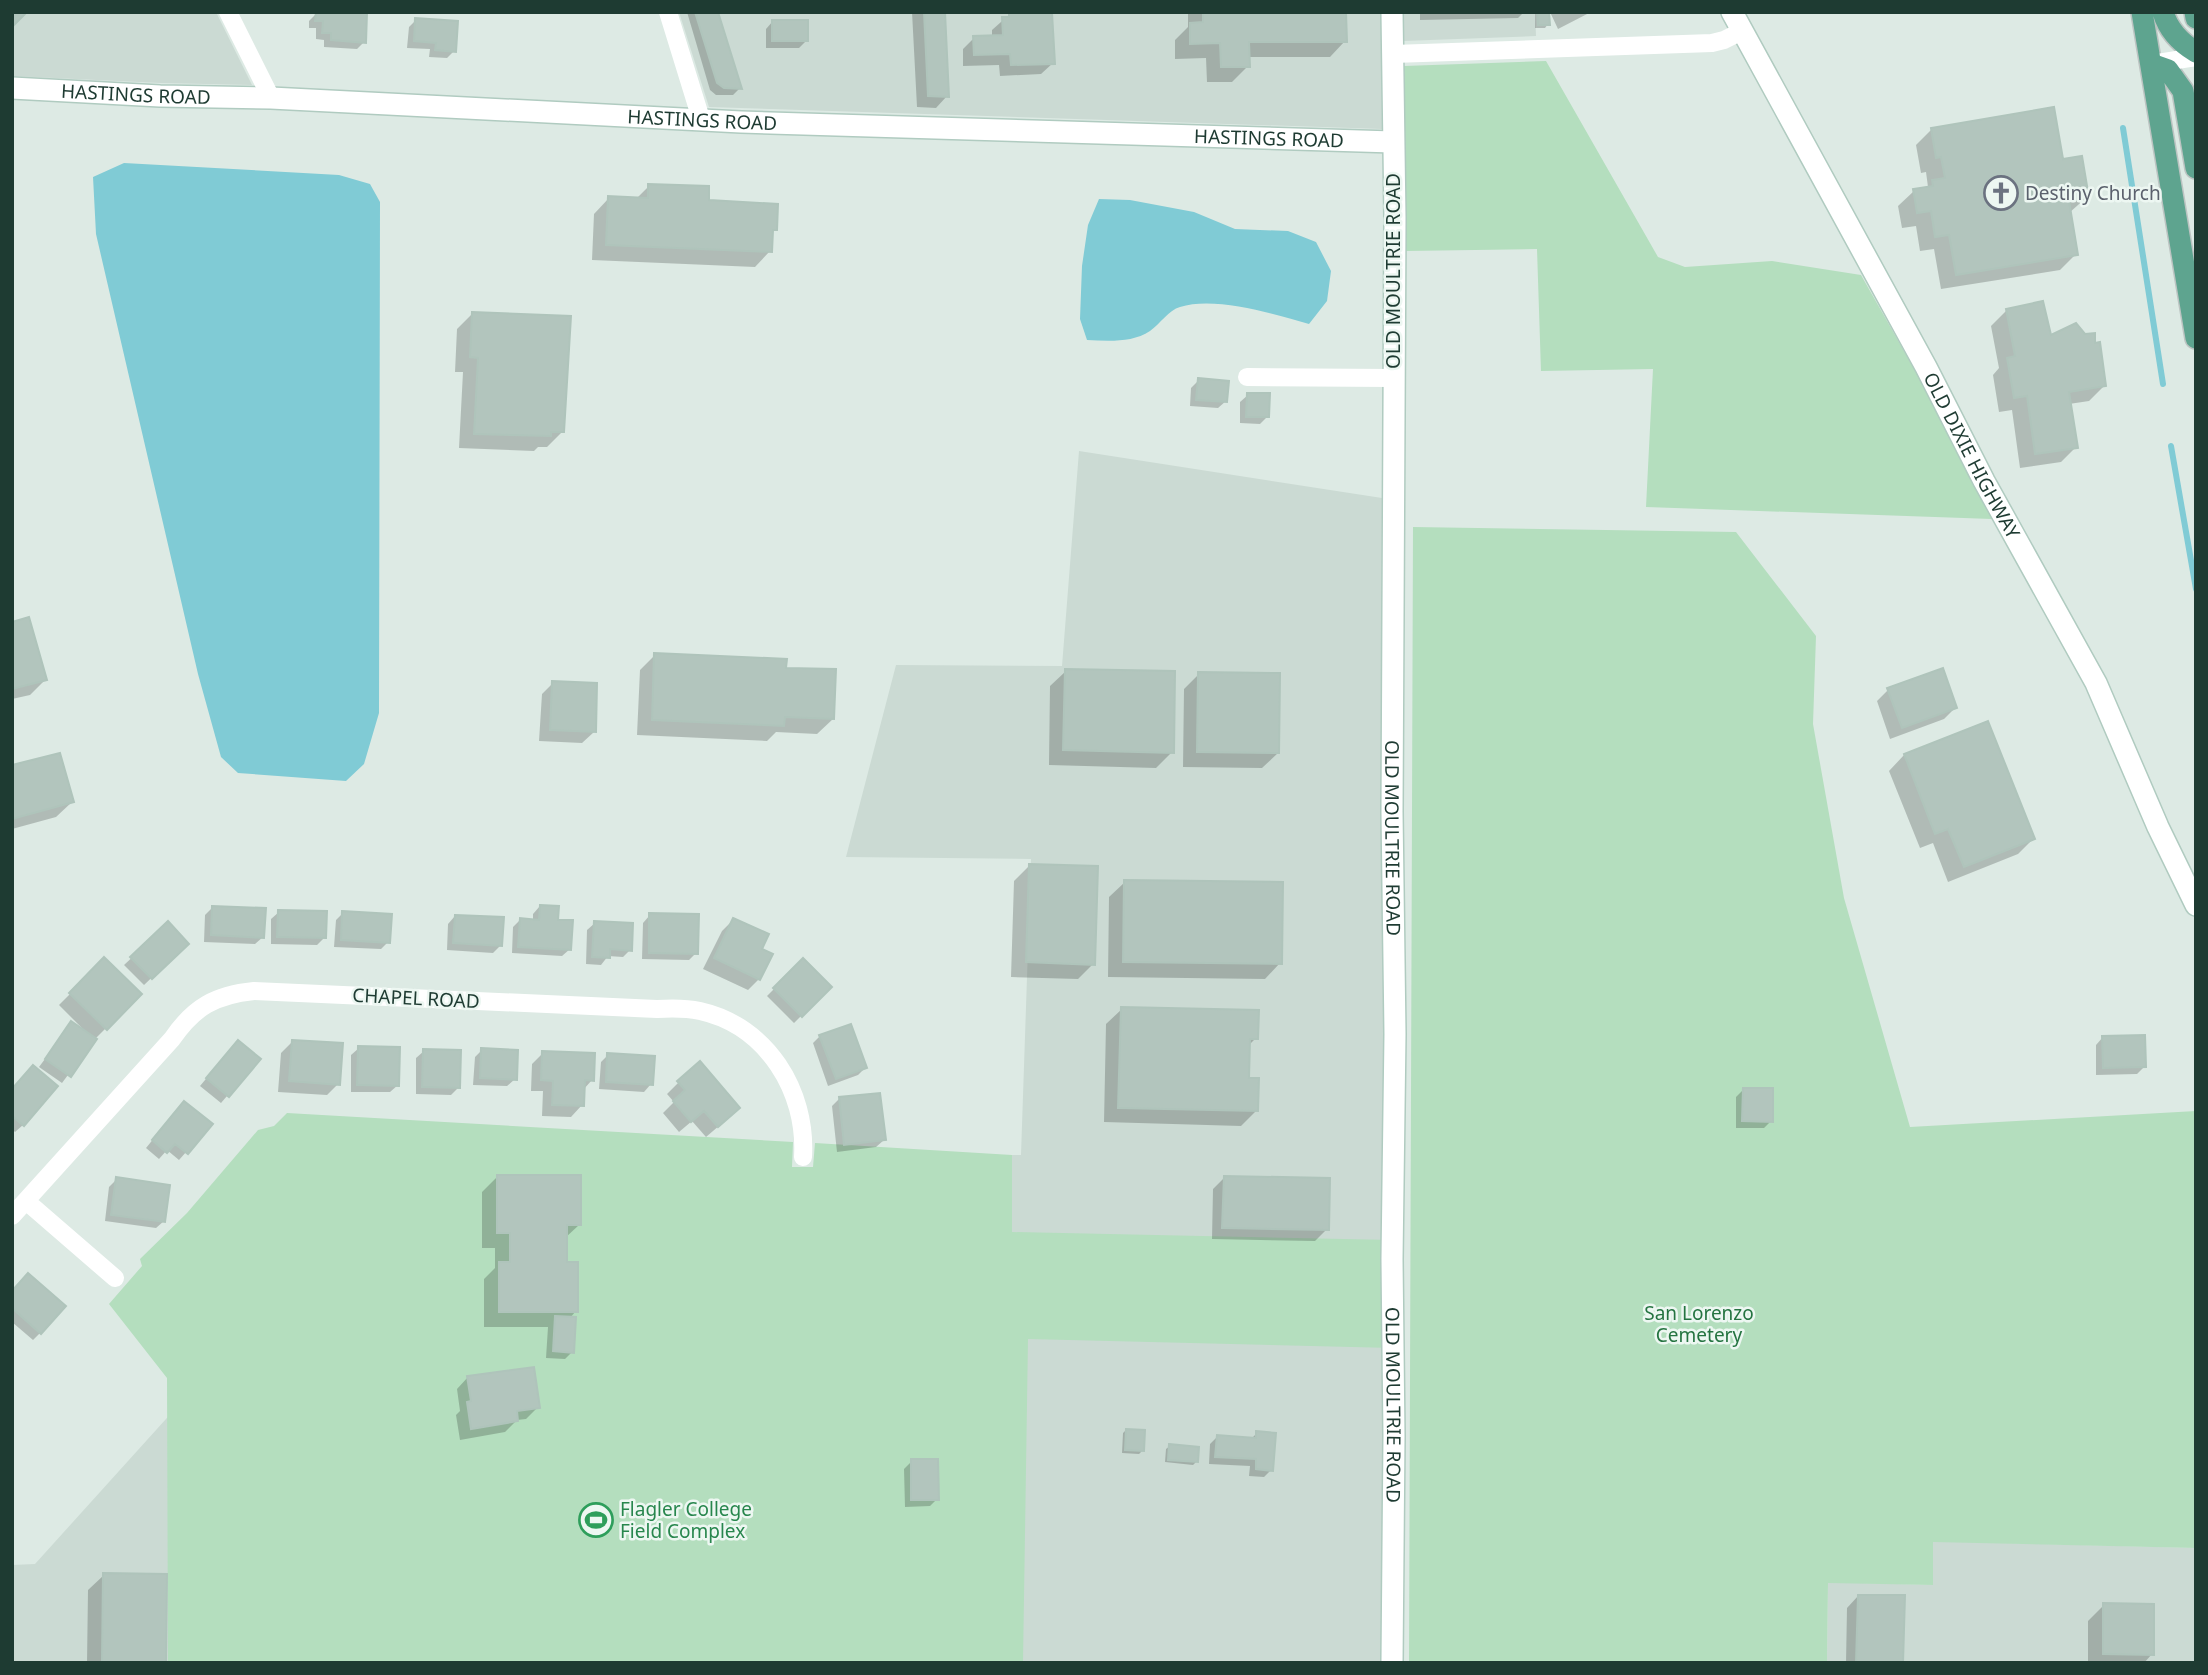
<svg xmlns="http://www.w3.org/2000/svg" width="2208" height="1675" viewBox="0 0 2208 1675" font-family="'Noto Sans',sans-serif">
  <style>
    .built { fill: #cbdad3 }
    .green { fill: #b4debe }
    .water { fill: #80cbd5 }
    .shadow { fill: #0003 }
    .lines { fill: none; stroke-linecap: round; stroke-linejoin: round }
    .stream { stroke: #80cbd5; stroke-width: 6 }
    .building { fill: #b2c5bd; stroke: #afc4bb; stroke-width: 2 }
    .secondary-casing { stroke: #b0cbc0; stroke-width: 24 }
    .primary-casing { stroke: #bcc4c2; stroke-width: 24 }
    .street { stroke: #fff; stroke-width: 18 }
    .secondary { stroke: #fff; stroke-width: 21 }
    .primary { stroke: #5ea48f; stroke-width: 21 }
    .labels { text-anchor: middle; stroke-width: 5; stroke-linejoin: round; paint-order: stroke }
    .street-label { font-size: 19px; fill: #1e3b32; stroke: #edf7f2 }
    .worship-label { font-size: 19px; fill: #5b616d; stroke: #edf7f2; text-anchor: start }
    .park-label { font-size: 19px; fill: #257441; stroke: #edf7f2 }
    .leisure-label { font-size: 19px; fill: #27864d; stroke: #edf7f2; text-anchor: start }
  </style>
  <rect width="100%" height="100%" fill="#ddeae4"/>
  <path class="built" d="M12,12H216L252,85L160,83L12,76Z
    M679,12H1381L1382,129L709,107Z
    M1403,12H1535L1536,36L1403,41Z
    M1079,451L1382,498L1381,812L1385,1034L1381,1246L1383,1436L1381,1663H1009L1012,1155H1021L1031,859L846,857L896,665L1062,666Z
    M175,1409L170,1663H12V1565L35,1564Z
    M1933,1541L2196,1548V1663H1827L1828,1582L1932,1585Z"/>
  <path class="green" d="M1546,61L1658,257L1685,267L1772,261L1861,275L1917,374L1992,519L1646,507L1653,369L1541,371L1537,249L1406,251L1404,66Z
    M1413,527L1736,532L1816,636L1813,724L1844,898L1910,1127L2196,1111V1548L1933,1542V1585L1828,1583L1827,1663H1409Z
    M287,1113L793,1142L792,1167H813L815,1143L1012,1155V1232L1393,1240V1348L1028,1339L1023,1663H168L167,1378L109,1304L142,1266L140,1259L187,1213L258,1130L274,1126Z"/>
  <path class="water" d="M124,163L339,175L370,184L380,202L379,713L364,764L346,781L238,773L221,757L198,674L96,234L93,177Z
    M1099,199L1130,200L1194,212L1235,229L1288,231L1316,242L1331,271L1327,301L1309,324C1274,314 1215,296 1180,307C1169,310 1160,324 1150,331C1132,343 1108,341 1087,340L1080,319L1082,266L1088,225Z"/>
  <path class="shadow" d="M687,12H716L740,88L733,95H716L710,90Z
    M912,12H943L947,96L936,108L917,107Z
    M1188,12H1344L1345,41L1330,57H1248V66L1232,82H1207L1206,58L1175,59V40L1188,27Z
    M1420,12H1524L1518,18L1420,20Z
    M1535,12H1548V24L1545,28H1535Z
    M1550,12H1591L1558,29Z
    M317,13L364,42L357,49L324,47V40L316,39V28H309V21Z
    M1010,14L1053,63L1041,74L1000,76L999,65L963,66V49L974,38L992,37V30Z
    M416,20L454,51L447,58L429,57L430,49L407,48L409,27Z
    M773,21L806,41L799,48H766V29Z
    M1932,129L2062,161L2087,197L2069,213L2076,254L2060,270L1941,289L1934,249L1920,251L1916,226L1902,228L1898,206L1914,191L1928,187L1926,172L1921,173L1916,145Z
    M649,186L707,202L775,229L771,234L770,251L755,267L592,260L594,214L609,198L636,199Z
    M2007,310L2049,337L2085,335L2104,386L2089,401L2069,404L2076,447L2061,462L2020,468L2012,410L1999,412L1993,375L1999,368L1991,326Z
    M472,314L562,432L547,447H538L534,451L459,448L463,372H455L457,329Z
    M1199,380L1226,401L1218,408L1190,406L1191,388Z
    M1248,395L1268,416L1260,424L1240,423V402Z
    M12,624L45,680L30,695L12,699Z
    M655,655L785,669L833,719L817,734L776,732L767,741L637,735L640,670Z
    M1066,671L1172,752L1156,768L1049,765L1050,686Z
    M1199,674L1278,753L1262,768L1183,767L1184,689Z
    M553,683L594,732L582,743L539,741L542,694Z
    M1888,690L1955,708L1944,719L1890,739L1877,701Z
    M1987,723L2033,839L2018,854L1948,882L1933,843L1920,848L1889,771L1904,755Z
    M12,767L72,802L56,817L12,829Z
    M1029,866L1093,964L1078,979L1011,977L1014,881Z
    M1125,882L1280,963L1265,979L1108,977L1109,897Z
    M540,906L557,921L570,949L562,956L512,953L513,927L520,920L533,921V914Z
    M213,907L263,937L255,944L204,942L205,915Z
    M279,912L324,938L317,945L271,944V919Z
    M343,913L388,942L381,949L334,947L336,920Z
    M650,915L696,953L689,960L642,959L643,923Z
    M455,916L501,945L493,953L447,950L448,924Z
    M733,920L759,950V979L748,990L703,969L722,931Z
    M595,923L630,950L623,957L608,956L601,965L586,964L587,930Z
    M168,924L187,944L144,985L124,965Z
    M104,960L140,994L94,1040L62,1083L39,1067L71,1024L85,1031L59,1005Z
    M803,960L830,987L794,1023L767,996Z
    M1122,1009L1256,1038L1248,1046V1080L1257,1110L1241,1126L1104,1122L1106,1024Z
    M820,1036L865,1068L858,1075L828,1086L813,1043Z
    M2103,1037L2144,1067L2137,1074L2096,1075V1045Z
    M292,1042L338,1084L327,1095L278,1092L281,1053Z
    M359,1048L398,1085L390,1092H351V1055Z
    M230,1050L258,1060L221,1103L200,1086Z
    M482,1050L515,1079L507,1086L473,1085L475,1057Z
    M424,1051L459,1087L451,1095L416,1094V1058Z
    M543,1053L592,1080L583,1090L582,1105L571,1117L542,1116L543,1091H531L532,1064Z
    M608,1055L651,1084L644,1092L599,1089L601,1062Z
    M679,1082L727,1119L706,1137L692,1121L679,1132L663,1113L674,1102L667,1094Z
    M1744,1089L1771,1121L1764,1128H1736V1097Z
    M12,1090L23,1125L15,1132L12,1129Z
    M839,1099L884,1140L876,1147L837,1152L832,1106Z
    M177,1110L210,1125L179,1160L167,1150L159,1159L146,1148Z
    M497,1177L579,1225L565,1238V1264L576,1311L569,1319L572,1352L565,1359L546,1358L548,1327H484V1279L495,1268V1248H482V1192Z
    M1224,1178L1327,1229L1315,1241L1212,1239L1213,1189Z
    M117,1179L164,1221L156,1228L105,1221L109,1187Z
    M12,1293L40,1333L33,1340L12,1322Z
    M468,1377L538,1407L526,1419L517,1420L505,1432L460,1440L456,1415L460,1411L457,1389Z
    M1126,1430L1142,1451L1139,1454L1122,1453L1123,1433Z
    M1257,1433L1271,1470L1264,1477L1249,1476L1250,1466L1209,1464L1210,1444L1217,1437L1251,1439Z
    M1170,1446L1196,1462L1193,1465L1165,1462L1166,1449Z
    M912,1461L937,1499L930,1506L905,1507L904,1469Z
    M104,1575L164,1663H87L88,1590Z
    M1858,1596L1902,1663H1846L1847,1608Z
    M2104,1605L2152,1654L2144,1663H2088V1621Z"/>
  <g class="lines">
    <path class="stream" d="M2123,128L2163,384
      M2171,446L2196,589"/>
  </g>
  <path class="building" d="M12,12H27L12,27Z
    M316,12H367L366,43L331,40V33H322L323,21H315Z
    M695,12H718L742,89L724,88L717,83Z
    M924,12H945L949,97L928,96Z
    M1203,12H1346L1347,42H1249L1250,67H1221L1220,43L1190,44V23L1203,22Z
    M1537,12H1549L1550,25H1538Z
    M1009,13H1052L1055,64L1011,65L1010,54L974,55L973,36L1003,35L1002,17H1009Z
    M415,18L458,21L456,52L435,50L436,43L414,41Z
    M772,20H808V41H772Z
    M2054,107L2063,159L2082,156L2089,198L2069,201L2078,255L1956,275L1949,235L1935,237L1931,211L1917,213L1913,189L1933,186L1932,180L1945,178L1941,157L1936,158L1931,128Z
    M648,184L709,186V200L778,204L777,230H773L772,252L606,245L608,196L648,198Z
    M2043,301L2051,335L2076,323L2085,334L2095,333V343L2100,342L2106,386L2069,392L2078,448L2035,454L2027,396L2014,398L2007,358L2015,356L2006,309Z
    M472,312L571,316L564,432H551V436L474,434L478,358L470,357Z
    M1198,378L1229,381L1227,402L1196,400Z
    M1247,393H1270L1269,417H1246Z
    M29,617L47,680L12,689V622Z
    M654,653L787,659L786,668L836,669L834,719L785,717L784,726L652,720Z
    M1943,668L1957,708L1902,728L1887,688Z
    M1065,669L1175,671L1174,753L1063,750Z
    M1198,672L1280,673L1279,753L1197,752Z
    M552,681L597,683L596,732L550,730Z
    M1988,721L2035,839L1964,867L1948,829L1935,834L1904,754Z
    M60,753L74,802L12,819V765Z
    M1029,864L1098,866L1095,965L1026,962Z
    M1124,880L1283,882L1282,964L1123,962Z
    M540,905L559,906L558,920H573L571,950L518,947L520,918L539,920Z
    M212,906L266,908L264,938L211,935Z
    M278,910L327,911L326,938L277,937Z
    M342,911L392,914L390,943L341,940Z
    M649,913L699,914L698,954L649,953Z
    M455,915L504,917L502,946L453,943Z
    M733,918L769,934L762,949L773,954L760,980L714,958Z
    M168,921L189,944L152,979L130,957Z
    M594,921L633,923L632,951L610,949V958L592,957Z
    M104,957L142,994L107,1030L69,993Z
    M803,958L832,987L802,1017L773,988Z
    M1121,1007L1259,1010L1258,1039H1250L1249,1078H1259L1258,1111L1118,1108Z
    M71,1021L97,1039L71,1077L45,1059Z
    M851,1024L867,1068L836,1079L819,1035Z
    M2145,1035L2146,1067L2103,1068L2102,1036Z
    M238,1040L261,1059L229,1097L206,1078Z
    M292,1040L343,1043L340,1085L289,1081Z
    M358,1046L400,1047L399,1086L357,1085Z
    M481,1048L518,1050L517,1080L480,1078Z
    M423,1049L461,1050L460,1088L422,1087Z
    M542,1051L595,1053L594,1081L585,1080L584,1106L552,1105L553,1081L541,1080Z
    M607,1053L655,1056L653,1085L606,1082Z
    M700,1061L740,1108L718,1127L704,1111L691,1122L673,1101L685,1090L677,1081Z
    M33,1065L58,1086L24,1126L12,1116V1089Z
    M1743,1088H1773V1122L1742,1121Z
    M880,1093L886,1140L844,1145L839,1097Z
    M184,1101L213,1124L188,1154L175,1144L167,1153L152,1140Z
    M497,1175H581V1225H567V1262H578V1312H499V1262H510V1233H497Z
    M1224,1176L1330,1178L1329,1230L1222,1228Z
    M116,1177L170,1185L165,1222L111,1215Z
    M28,1273L66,1306L41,1334L12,1308V1291Z
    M555,1316L576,1317L574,1353L553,1351Z
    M534,1367L540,1408L517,1411L518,1421L471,1429L467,1402L471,1401L467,1376Z
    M1126,1429L1145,1430L1144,1451L1125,1450Z
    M1256,1431L1276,1433L1273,1471L1256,1469V1459L1215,1457L1217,1435L1256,1438Z
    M1169,1444L1199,1447L1198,1462L1168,1460Z
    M911,1459H938L939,1500H911Z
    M103,1573L167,1574L166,1663H102Z
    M1858,1595H1905L1903,1663H1856Z
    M2103,1603L2154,1604V1655L2103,1654Z"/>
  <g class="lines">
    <g class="secondary-casing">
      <g id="secondary">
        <path id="s1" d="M1392,12L1395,218L1392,812L1395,1034L1392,1259L1394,1436L1392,1663"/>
        <path id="s2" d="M1732,12L1926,367L1984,481L2096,683L2158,827L2196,905"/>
        <path id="s3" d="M12,88L160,96L271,98L741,122L1393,142"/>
      </g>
    </g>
    <g class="primary-casing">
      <path id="primary" d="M2142,12L2196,338
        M2163,12C2168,29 2181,43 2196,52
        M2195,12L2196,18
        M2151,64L2168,70L2183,91L2196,168"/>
    </g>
    <path class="street" d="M228,12L271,98
      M668,12L701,119
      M1393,54L1712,43L1724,40L1742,31
      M2151,64L2196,57
      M1247,377L1393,378
      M26,1201L115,1278
      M12,1216L172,1039C194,1007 215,995 254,991L657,1009C672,1008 686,1008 700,1011C767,1026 807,1091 803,1157"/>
    <use href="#secondary" class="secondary"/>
    <use href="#primary" class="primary"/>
  </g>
  <defs>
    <g id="church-ring" transform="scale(1.75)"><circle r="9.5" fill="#edf7f2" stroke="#6b7280" stroke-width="1.5"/><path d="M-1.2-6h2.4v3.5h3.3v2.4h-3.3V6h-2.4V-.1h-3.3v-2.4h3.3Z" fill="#6b7280"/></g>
    <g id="stadium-ring" transform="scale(1.75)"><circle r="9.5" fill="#edf7f2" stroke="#2e9e5b" stroke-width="1.5"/><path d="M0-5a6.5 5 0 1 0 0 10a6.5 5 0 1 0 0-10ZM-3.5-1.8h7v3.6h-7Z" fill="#2e9e5b"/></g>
  </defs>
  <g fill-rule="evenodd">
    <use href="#church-ring" x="2001" y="193"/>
    <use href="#stadium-ring" x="596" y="1520"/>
  </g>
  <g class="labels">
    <g class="street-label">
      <text dy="7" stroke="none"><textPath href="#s3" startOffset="124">HASTINGS ROAD</textPath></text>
      <text dy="7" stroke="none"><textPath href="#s3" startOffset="691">HASTINGS ROAD</textPath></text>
      <text dy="7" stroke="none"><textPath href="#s3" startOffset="1258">HASTINGS ROAD</textPath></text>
      <text transform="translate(1393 271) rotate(-90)" y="7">OLD MOULTRIE ROAD</text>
      <text dy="7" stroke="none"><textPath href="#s2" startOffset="504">OLD DIXIE HIGHWAY</textPath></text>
      <text dy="7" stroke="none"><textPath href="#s1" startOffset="826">OLD MOULTRIE ROAD</textPath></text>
      <text transform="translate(416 998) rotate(3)" y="7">CHAPEL ROAD</text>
      <text dy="7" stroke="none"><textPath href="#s1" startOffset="1393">OLD MOULTRIE ROAD</textPath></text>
    </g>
    <g class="worship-label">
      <text x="2025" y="200">Destiny Church</text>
    </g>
    <g class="park-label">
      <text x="1699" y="1320">San Lorenzo<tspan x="1699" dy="22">Cemetery</tspan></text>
    </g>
    <g class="leisure-label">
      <text x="620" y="1516">Flagler College<tspan x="620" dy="22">Field Complex</tspan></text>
    </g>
  </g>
  <rect width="2208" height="1675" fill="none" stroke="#1e3b32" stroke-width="28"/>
</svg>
